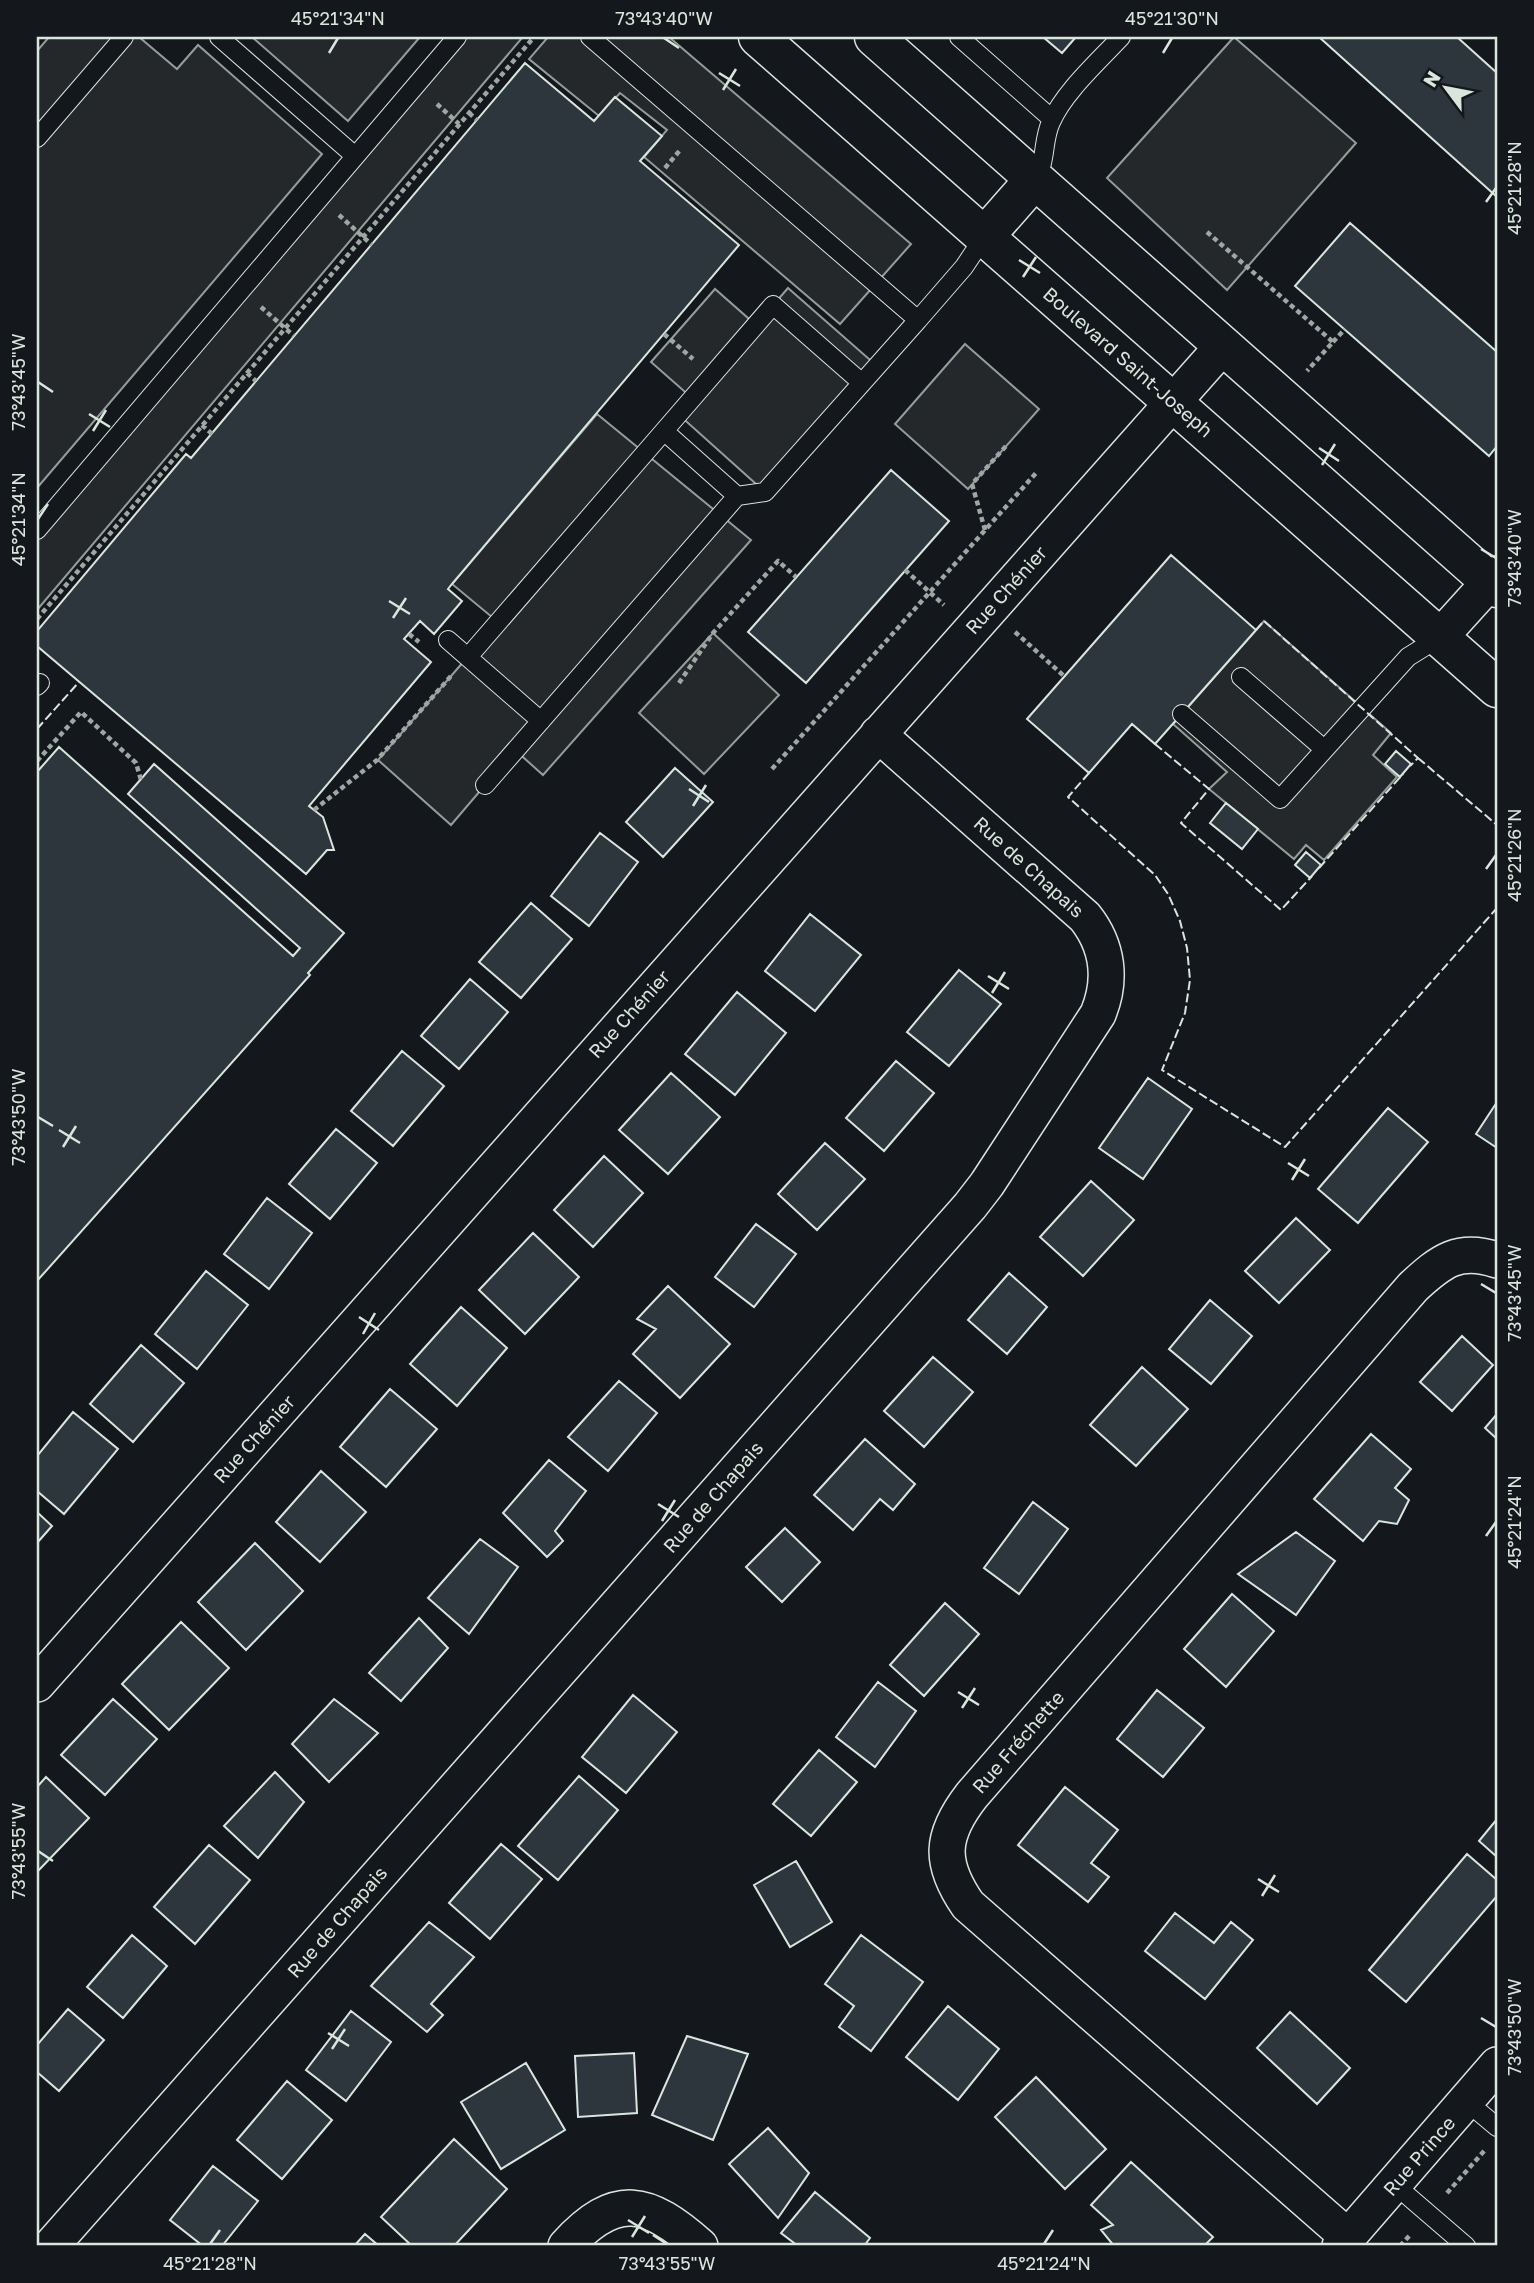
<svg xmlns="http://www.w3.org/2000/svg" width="1534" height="2283" viewBox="0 0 1534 2283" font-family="'Golos Text',sans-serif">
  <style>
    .parking { fill: #24282b; stroke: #939e99; stroke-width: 2 }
    .building { fill: #2c363c; stroke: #d8e6dc; stroke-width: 2 }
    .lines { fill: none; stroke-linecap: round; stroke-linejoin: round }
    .service-casing { stroke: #d8e6dc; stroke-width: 20 }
    .minor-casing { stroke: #d8e6dc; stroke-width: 38 }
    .tertiary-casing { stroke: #d8e6dc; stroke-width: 41 }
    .path { stroke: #9da8a2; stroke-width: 4.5; stroke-dasharray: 5 3.5; stroke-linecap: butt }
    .service { stroke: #14181c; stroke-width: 18 }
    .minor { stroke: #14181c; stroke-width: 35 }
    .tertiary { stroke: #14181c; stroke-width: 38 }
    .fence { stroke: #d8e6dc; stroke-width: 2; stroke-dasharray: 9 3.5; stroke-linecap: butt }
    .ticks { fill: none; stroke: #d8e6dc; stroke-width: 2.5 }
    .labels { text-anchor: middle; stroke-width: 5; stroke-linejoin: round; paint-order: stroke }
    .street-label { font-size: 19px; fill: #d8e6dc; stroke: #14181c }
    .neatline { fill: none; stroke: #d8e6dc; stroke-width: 2.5 }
    .ticks-label { font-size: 18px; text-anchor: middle; fill: #d8e6dc }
  </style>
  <rect width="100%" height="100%" fill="#14181c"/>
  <path class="parking" d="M49,37H139L177,69L198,45L322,154L37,488V51Z
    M252,37H420L348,121Z
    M457,37L522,38L37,610V530Z
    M548,37H669L911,244L840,324L644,157L667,130L620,93L599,116L529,59Z
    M1234,37L1356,143L1227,290L1107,178Z
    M788,288L877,366L765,492L678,414L692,398L651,362L715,289L756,325Z
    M965,344L1039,409L968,489L895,424Z
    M597,414L751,540L543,775L515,750L451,825L378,760L498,622L452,584Z
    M1264,621L1391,733L1373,755L1397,777L1324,860L1306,845L1294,859L1209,789L1227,772L1173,724Z
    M713,633L779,695L704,774L639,713Z"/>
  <path class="building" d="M1043,37H1076L1062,53Z
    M1319,37H1457L1497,73V197Z
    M525,63L594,121L615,97L662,136L640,161L739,245L452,584L448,589L462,601L434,634L420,621L404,639L431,662L309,806L323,817L334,850H327L306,874L37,646V631L186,454L191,458Z
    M1350,223L1497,352V446L1489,456L1295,286Z
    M891,470L949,521L806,683L748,632Z
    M1171,555L1256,630L1155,744L1132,724L1089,773L1027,719Z
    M59,747L293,956L300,948L128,794L154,764L344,933L308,973L310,975L37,1281V772Z
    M1396,751L1411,764L1400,777L1385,764Z
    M675,768L713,802L663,857L626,822Z
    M1226,803L1258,829L1242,849L1210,823Z
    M600,833L638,862L589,926L551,896Z
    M1306,852L1321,865L1310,878L1295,865Z
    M531,903L572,939L521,998L479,962Z
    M810,914L861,955L815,1011L765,971Z
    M959,970L1001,1004L949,1066L907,1032Z
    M470,979L508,1012L459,1069L421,1036Z
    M737,992L786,1033L735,1095L685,1054Z
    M402,1051L444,1086L393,1146L351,1111Z
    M896,1061L934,1093L884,1151L846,1118Z
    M671,1073L720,1117L668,1174L619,1130Z
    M1148,1078L1192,1109L1143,1179L1099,1148Z
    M1497,1102V1148L1476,1134Z
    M1388,1108L1428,1142L1358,1223L1318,1189Z
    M336,1129L377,1163L330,1219L289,1184Z
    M825,1143L865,1179L817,1230L778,1194Z
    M604,1156L643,1193L593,1247L554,1210Z
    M1091,1181L1134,1220L1083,1276L1040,1237Z
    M267,1198L312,1233L269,1289L224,1254Z
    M1296,1218L1330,1250L1279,1303L1245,1271Z
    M756,1224L796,1254L754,1307L715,1277Z
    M533,1233L579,1277L525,1334L479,1290Z
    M206,1271L248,1305L197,1369L155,1334Z
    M1009,1273L1047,1307L1007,1354L968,1320Z
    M668,1286L730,1344L680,1398L633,1354L656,1329L637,1319Z
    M1210,1300L1252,1336L1211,1384L1169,1349Z
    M461,1307L507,1348L457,1406L410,1364Z
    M1462,1336L1493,1365L1452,1411L1420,1382Z
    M141,1345L184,1383L133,1442L90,1404Z
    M933,1357L973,1392L924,1447L884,1411Z
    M1142,1367L1188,1409L1136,1466L1090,1425Z
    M619,1381L657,1413L608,1471L568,1437Z
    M390,1389L437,1429L386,1487L340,1447Z
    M73,1412L118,1449L64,1514L37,1491V1456Z
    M1497,1414V1439L1485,1428Z
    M1371,1434L1411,1469L1395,1488L1409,1500L1397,1524L1379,1521L1363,1541L1314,1499Z
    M865,1439L915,1484L893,1510L880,1499L853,1530L814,1495Z
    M549,1460L586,1491L555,1531L563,1541L547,1557L503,1513Z
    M321,1471L366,1512L320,1562L276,1522Z
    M1033,1502L1068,1529L1019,1594L984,1568Z
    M37,1512L52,1526L37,1543Z
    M785,1528L820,1562L782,1602L746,1567Z
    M1296,1532L1335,1561L1296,1615L1238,1574Z
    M480,1539L518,1567L469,1634L428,1598Z
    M255,1543L303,1591L246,1650L198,1602Z
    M1232,1594L1274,1631L1226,1687L1184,1649Z
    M945,1603L979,1634L924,1696L890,1665Z
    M419,1618L448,1648L401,1701L369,1673Z
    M181,1622L229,1668L169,1730L122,1684Z
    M878,1682L916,1711L875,1767L836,1737Z
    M1157,1690L1204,1728L1163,1777L1117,1739Z
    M633,1695L677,1732L626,1793L582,1757Z
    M113,1699L157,1739L105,1795L61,1755Z
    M334,1699L378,1733L329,1782L292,1744Z
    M819,1750L857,1782L811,1836L773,1804Z
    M275,1772L304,1802L258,1858L224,1826Z
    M579,1776L618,1810L558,1880L518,1846Z
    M46,1777L89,1818L37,1872V1787Z
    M1065,1787L1118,1830L1091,1863L1109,1877L1088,1902L1018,1845Z
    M1497,1819V1857L1479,1841Z
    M501,1844L542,1879L490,1939L449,1903Z
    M209,1845L250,1880L195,1944L154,1907Z
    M1467,1854L1497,1880V1896L1406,2002L1369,1970Z
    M796,1861L832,1922L790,1947L754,1885Z
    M1175,1913L1214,1943L1231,1922L1253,1940L1205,1999L1145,1951Z
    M429,1922L474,1957L431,2004L443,2015L427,2032L371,1986Z
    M132,1935L167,1966L123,2018L87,1987Z
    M861,1935L923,1982L871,2051L839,2027L854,2006L825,1984Z
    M948,2006L999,2049L958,2100L906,2057Z
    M68,2009L104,2040L59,2091L37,2072V2045Z
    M351,2011L391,2042L346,2101L306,2070Z
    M1290,2012L1350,2068L1317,2104L1257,2048Z
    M687,2036L748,2054L713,2140L652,2115Z
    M634,2053L637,2113L578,2117L575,2056Z
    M526,2063L565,2130L501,2169L461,2102Z
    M1036,2077L1106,2149L1065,2189L995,2117Z
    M287,2081L332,2120L282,2179L237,2140Z
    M768,2128L809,2173L778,2218L729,2164Z
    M454,2139L507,2189L454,2246H412L381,2217Z
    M1131,2162L1213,2237L1204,2246H1114L1101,2230L1113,2225L1091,2205Z
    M213,2166L258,2201L222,2246H203L170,2220Z
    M815,2192L870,2238L864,2246H798L781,2233Z
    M365,2234L379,2246H354Z"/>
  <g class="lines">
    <g class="service-casing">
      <path id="service" d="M219,37L355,156
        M590,37L918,320L964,267L984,237
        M959,37L1052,119
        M37,138L124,37
        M1035,179C1047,162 1042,141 1051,122C1064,92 1099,61 1121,37
        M862,383L773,305L664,431L737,496L765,492L918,320
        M37,530L457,37
        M448,640L541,721
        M468,657L664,431
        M1241,677L1324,749
        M37,686L40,683
        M1182,714L1280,799L1408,657L1440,637
        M485,785L737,496
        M1466,2101L1497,2127
        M1394,2184L1466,2246"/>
    </g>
    <g class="minor-casing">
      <path id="minor" d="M1440,637L1497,574
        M37,1684L1223,346
        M1348,2237L968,1905C939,1863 940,1836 972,1795L1413,1287C1441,1261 1459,1247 1497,1260
        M51,2246L970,1206L987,1184L1098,1014C1112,980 1108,946 1085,917L878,734
        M566,2246C616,2191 648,2200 700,2246
        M1340,2246L1497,2065"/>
    </g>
    <g class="tertiary-casing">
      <path id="tertiary" d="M758,37L1497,688
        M874,37L1497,588
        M984,237L1035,179"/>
    </g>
    <path class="path" d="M437,104L459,124
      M469,113L477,120
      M665,168L681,149
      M339,215L372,245
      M1207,232L1333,342L1307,371
      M261,307L294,336
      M664,334L693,359
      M1333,342L1345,329
      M247,373L256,381
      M202,425L212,434
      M985,530L972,484L1006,446
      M905,570L944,605
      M37,619L534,37
      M1015,632L1064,676
      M409,634L419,642
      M679,683L713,633L778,561L796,577
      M37,761L81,712L136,763L141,780
      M772,769L1036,473
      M314,810L377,760L451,676
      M1447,2193L1485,2150
      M1400,2246L1411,2234"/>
    <use href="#service" class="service"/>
    <use href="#minor" class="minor"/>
    <use href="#tertiary" class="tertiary"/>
    <path class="fence" d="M1256,630L1264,621L1418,758L1410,766
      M37,729L79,682
      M1155,744L1209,789L1181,823L1281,910L1312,876
      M1418,758L1497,825
      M1089,773L1068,797L1155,875L1168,894L1180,921L1187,948L1190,980L1185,1013L1162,1070L1285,1147L1497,908
      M1319,868L1403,774"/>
  </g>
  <path class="ticks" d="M664,38L679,48M329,53L338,38M1163,53L1172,38M719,73L740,86M723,90L736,69M1486,202L1496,188M1019,260L1040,273M1023,277L1036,257M38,382L53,392M89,414L110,427M93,431L106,410M1319,448L1339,461M1322,465L1335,444M38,519L48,504M1481,549L1496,558M389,601L410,614M393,618L406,598M689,789L709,802M693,806L706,785M1486,869L1496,855M988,976L1009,989M992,993L1005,972M38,1117L53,1126M59,1130L80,1143M63,1147L76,1126M1288,1163L1309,1176M1292,1180L1305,1159M1481,1284L1496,1293M359,1317L379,1330M363,1334L375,1313M658,1504L679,1517M662,1521L675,1500M1486,1536L1496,1522M958,1692L979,1705M962,1708L975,1688M38,1851L53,1861M1258,1879L1279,1892M1262,1896L1275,1875M1481,2018L1496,2027M328,2033L349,2046M332,2049L345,2029M628,2220L649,2233M653,2235L667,2244M632,2237L645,2216M210,2244L220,2230M1044,2244L1053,2230"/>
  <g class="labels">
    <g class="street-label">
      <text transform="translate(1128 362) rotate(41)" y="7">Boulevard Saint-Joseph</text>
      <text transform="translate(1006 590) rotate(-48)" y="7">Rue Chénier</text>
      <text transform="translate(1029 867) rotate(42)" y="7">Rue de Chapais</text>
      <text transform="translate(629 1014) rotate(-48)" y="7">Rue Chénier</text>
      <text transform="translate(254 1439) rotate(-48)" y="7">Rue Chénier</text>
      <text transform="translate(713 1497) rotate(-49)" y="7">Rue de Chapais</text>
      <text transform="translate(1018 1742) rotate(-49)" y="7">Rue Fréchette</text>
      <text transform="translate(337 1922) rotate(-49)" y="7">Rue de Chapais</text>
      <text transform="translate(1419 2156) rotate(-49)" y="7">Rue Prince</text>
    </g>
  </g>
  <rect width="1534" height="2283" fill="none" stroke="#14181c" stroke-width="77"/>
  <g transform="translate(1446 88) rotate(302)" stroke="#14181c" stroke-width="5" paint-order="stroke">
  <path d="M0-5L12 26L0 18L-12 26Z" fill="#d8e6dc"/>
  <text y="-10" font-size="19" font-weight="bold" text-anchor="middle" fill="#d8e6dc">N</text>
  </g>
  <rect x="38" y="38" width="1458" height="2206" class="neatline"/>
  <g class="ticks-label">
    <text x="338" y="25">45°21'34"N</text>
    <text x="664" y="25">73°43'40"W</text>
    <text x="1172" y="25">45°21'30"N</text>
    <text transform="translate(1515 188) rotate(-90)" y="6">45°21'28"N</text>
    <text transform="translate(19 382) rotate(-90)" y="6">73°43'45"W</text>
    <text transform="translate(19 519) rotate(-90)" y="6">45°21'34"N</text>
    <text transform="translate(1515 558) rotate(-90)" y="6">73°43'40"W</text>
    <text transform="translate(1515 855) rotate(-90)" y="6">45°21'26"N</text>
    <text transform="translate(19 1117) rotate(-90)" y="6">73°43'50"W</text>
    <text transform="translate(1515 1293) rotate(-90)" y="6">73°43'45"W</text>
    <text transform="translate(1515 1522) rotate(-90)" y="6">45°21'24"N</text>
    <text transform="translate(19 1851) rotate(-90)" y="6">73°43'55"W</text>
    <text transform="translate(1515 2027) rotate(-90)" y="6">73°43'50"W</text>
    <text x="210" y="2270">45°21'28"N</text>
    <text x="667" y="2270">73°43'55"W</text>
    <text x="1044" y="2270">45°21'24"N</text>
  </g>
</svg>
